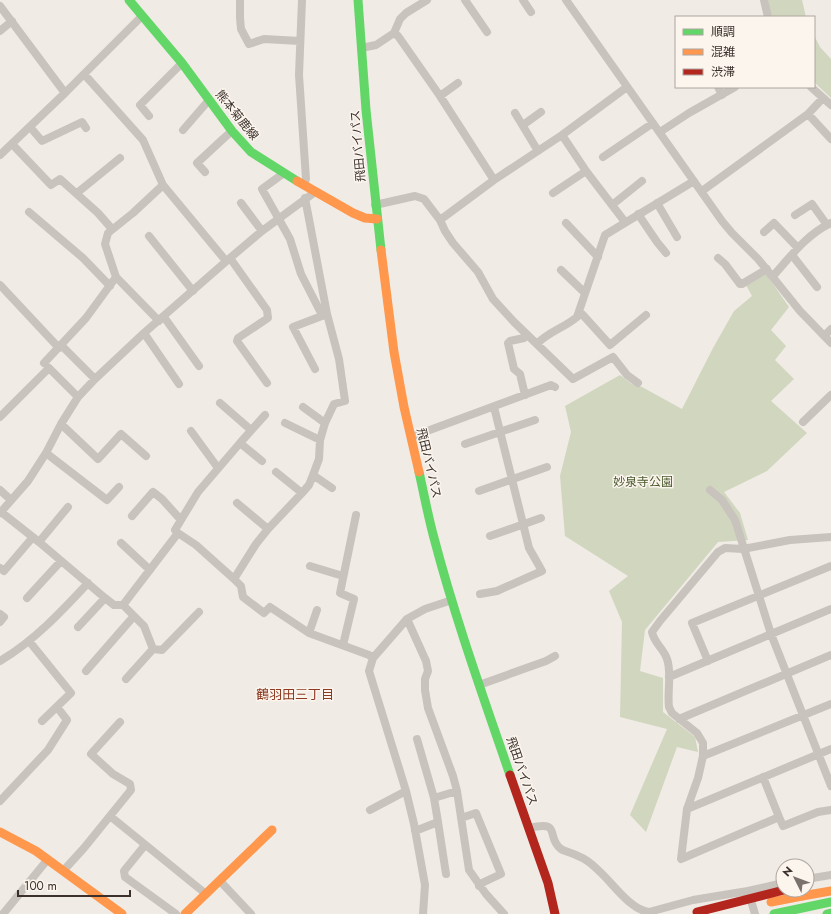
<svg xmlns="http://www.w3.org/2000/svg" width="831" height="914" viewBox="0 0 831 914" font-family="Jost,'Noto Sans JP',sans-serif">
  <style>
    .green { fill: #d1d6bf }
    .lines { fill: none; stroke-linecap: round; stroke-linejoin: round }
    .street { stroke: #c9c3be; stroke-width: 8 }
    .fast { stroke: #63d668; stroke-width: 9 }
    .slow { stroke: #ff974d; stroke-width: 9 }
    .jam { stroke: #b3261e; stroke-width: 9 }
    .slow-bridge { stroke: #ff974d; stroke-width: 9 }
    .jam-bridge { stroke: #b3261e; stroke-width: 9 }
    .labels { text-anchor: middle; stroke-width: 3; stroke-linejoin: round; paint-order: stroke }
    .street-label { font-size: 12px; fill: #3b302b; stroke: #fbf5ee }
    .park-label { font-size: 12px; fill: #4a5a2e; stroke: #fbf5ee }
    .neighbourhood-label { font-size: 13px; fill: #8c3b22; stroke: #fbf5ee }
  </style>
  <rect width="100%" height="100%" fill="#f0ebe5"/>
  <path class="green" d="M766,0H802L806,17H772Z
    M814,35L820,47L831,59V98L814,82Z
    M766,274L789,307L771,330L786,346L775,360L794,379L771,401L807,433L767,471L724,492L740,513L748,540L718,542L645,630L640,671L663,678V712L695,737L698,752L677,747L646,832L630,815L667,729L620,717L622,622L609,591L628,576L565,536L560,476L571,432L565,406L620,375L632,384L642,387L682,409L713,348L734,311L752,296L746,285Z"/>
  <g class="lines">
    <path class="street" d="M240,0V18L241,29L249,44L264,39L300,41
      M302,0L299,75L306,179L304,185
      M465,0L487,32
      M523,0L531,12
      M566,0L722,221L732,233L758,259L800,311L831,343
      M764,0L768,17
      M0,6L65,93
      M0,31L12,21
      M394,33L398,36L440,96L458,83
      M361,48L376,45L394,33L400,19L406,13L427,0
      M84,74L143,140L163,185L226,261
      M718,87L722,95
      M811,87L831,105
      M440,96L494,180
      M515,113L538,151
      M808,114L831,139
      M149,116L140,105L182,63
      M523,125L541,112
      M30,127L42,141L82,122L86,128
      M183,130L209,100
      M660,132L689,113L735,87
      M562,135L586,171L625,222
      M12,144L51,185L60,179L98,213L112,229
      M0,155L65,93L142,16
      M603,157L653,123
      M205,172L197,163L224,138L232,131
      M284,173L262,189L290,239L301,274L322,315
      M702,191L808,114L823,98
      M77,193L120,158
      M553,193L586,171
      M241,203L262,231
      M657,203L677,237
      M375,205L415,196L424,199L440,220L445,231L453,243L478,272L493,299L514,322L573,379L613,357L627,375L638,383
      M612,205L642,181
      M29,212L83,258L110,286
      M638,214L657,242L666,253
      M795,215L812,204L827,225
      M440,220L494,180L562,135L627,87
      M566,223L598,257
      M764,232L774,223L798,248
      M149,236L193,291
      M792,255L817,287
      M230,258L267,310L268,318L238,338L237,341L267,383
      M718,258L725,264L740,284H742L767,269
      M561,270L585,293
      M773,276C790,257 807,234 831,223
      M116,277L159,321
      M0,285L59,348
      M579,313L582,314L610,345L646,315
      M164,317L199,366
      M144,333L179,384
      M824,336L831,329
      M537,344C548,332 564,328 577,317L605,235L694,181
      M61,345L95,379
      M44,363L86,318L116,277L105,244L108,233L133,213L163,185
      M315,369L293,327L327,314
      M525,395L520,374L514,369L508,343L510,341L524,338L527,335
      M220,403L251,430
      M303,407L325,423
      M0,417L49,368L78,397
      M803,422L831,395
      M285,423L320,440L325,423L334,404L345,401L339,359L327,314L305,198
      M61,424L98,459L121,434L146,456
      M191,431L218,468
      M411,437L551,385L555,387
      M320,440L319,459L313,475L332,488
      M465,444L535,420
      M46,453L107,500L119,487
      M262,461L240,443L265,415
      M276,472L302,493L309,485L313,475
      M0,490L11,500
      M710,490L722,500L735,520L771,634L831,786
      M479,491L547,467
      M237,503L268,529L302,493
      M1,512L39,542L105,598L114,605H123L178,533L175,530L181,520L162,499L153,492L132,516
      M0,513L28,481L46,453L61,424L78,397L95,379L144,333L230,258L262,231L315,192
      M181,520L198,492L240,443
      M178,533L196,545L234,579L256,544L268,529
      M490,536L541,518
      M39,542L68,507
      M121,543L150,570
      M310,566L343,576
      M0,568L4,571L33,537
      M234,579L241,586L243,597L264,613L270,607L309,633L317,610
      M480,594L497,591L542,571L529,548L494,407
      M27,598L61,561
      M123,605L144,626L153,649L126,679
      M0,614L4,617L0,622
      M407,619L426,661L428,671L425,679V690L428,708L453,776L457,791L469,870L486,894L504,914
      M78,627L105,598
      M309,633L369,655L373,658
      M29,641L71,693L42,721
      M343,645L354,599L340,593L356,515
      M153,649L162,650L199,612
      M0,661C34,641 61,612 88,583
      M708,661L692,623L831,566
      M86,671L134,616
      M669,677L831,609
      M479,685L546,661L555,656
      M679,719L831,655
      M417,739L434,798L438,822
      M703,756L831,704
      M763,777L779,817L681,859L687,809L698,778L703,756V743L697,733L672,713L669,707C667,693 672,672 667,659C664,649 654,643 652,632L660,621L718,552L725,548L743,549L790,540L831,537
      M434,798L457,791
      M0,801L48,750L67,720L57,707
      M687,809L831,749
      M370,810L406,791
      M110,816L206,894
      M779,817L783,826L818,812L831,810
      M461,818L476,813L501,874L484,882L479,886
      M529,828C563,820 545,837 561,849C566,852 573,853 578,856C586,859 593,865 598,870C612,882 630,910 649,912L693,900L748,891L755,914
      M415,831L438,822L446,874
      M145,845L124,871L125,877L176,914
      M64,870L84,848L131,790L130,784L113,774L91,754L120,722
      M807,879L831,875
      M220,881L251,914
      M748,891L783,883
      M3,914L48,859
      M423,914L425,885L414,824L406,791L369,671L373,658L407,619L425,609L452,600"/>
    <path class="fast" d="M129,0L182,63L232,131L251,152L297,181
      M358,0L366,110L381,250
      M419,472C424,494 428,516 434,538C455,618 483,696 510,775
      M774,914L831,902
      M827,914L831,913"/>
    <path class="slow" d="M297,181L353,213L365,218L377,219
      M381,250L394,352L404,407L419,472
      M0,832L36,851L122,914
      M802,896L831,891
      M185,914L272,830"/>
    <path class="jam" d="M510,775L548,883L555,914"/>
    <path class="slow-bridge" d="M771,902L802,896"/>
    <path class="jam-bridge" d="M697,912L784,890"/>
  </g>
  <g class="labels">
    <g class="street-label">
      <text transform="translate(237 115) rotate(51)" y="4">熊本菊鹿線</text>
      <text transform="translate(358 146) rotate(-95)" y="4">飛田バイパス</text>
      <text transform="translate(429 463) rotate(77)" y="4">飛田バイパス</text>
      <text transform="translate(522 771) rotate(71)" y="4">飛田バイパス</text>
    </g>
    <g class="park-label">
      <text x="643" y="486">妙泉寺公園</text>
    </g>
    <g class="neighbourhood-label">
      <text x="295" y="699">鶴羽田三丁目</text>
    </g>
  </g>
  <rect x="675" y="16" width="140" height="72" fill="#fbf5ee" stroke="#aea6a0"/>
  <rect x="683" y="29" width="20" height="6" fill="#63d668" stroke="#aea6a0"/>
  <text x="711" y="36" font-size="12" fill="#3b302b">順調</text>
  <rect x="683" y="49" width="20" height="6" fill="#ff974d" stroke="#aea6a0"/>
  <text x="711" y="56" font-size="12" fill="#3b302b">混雑</text>
  <rect x="683" y="69" width="20" height="6" fill="#b3261e" stroke="#aea6a0"/>
  <text x="711" y="76" font-size="12" fill="#3b302b">渋滞</text>
  <g transform="translate(795 878) rotate(312)"><circle r="19" fill="#fbf5ee" stroke="#aea6a0"/>
  <path d="M0-3L7 15L0 10L-7 15Z" fill="#7a716c"/>
  <text y="-6" font-size="11" font-weight="bold" text-anchor="middle" fill="#3b302b">N</text>
  </g>
  <path d="M18 890v6h112v-6" fill="none" stroke="#3b302b" stroke-width="2"/>
  <text x="24" y="890" font-size="12" fill="#3b302b" stroke="#fbf5ee" stroke-width="3" paint-order="stroke">100 m</text>
</svg>
